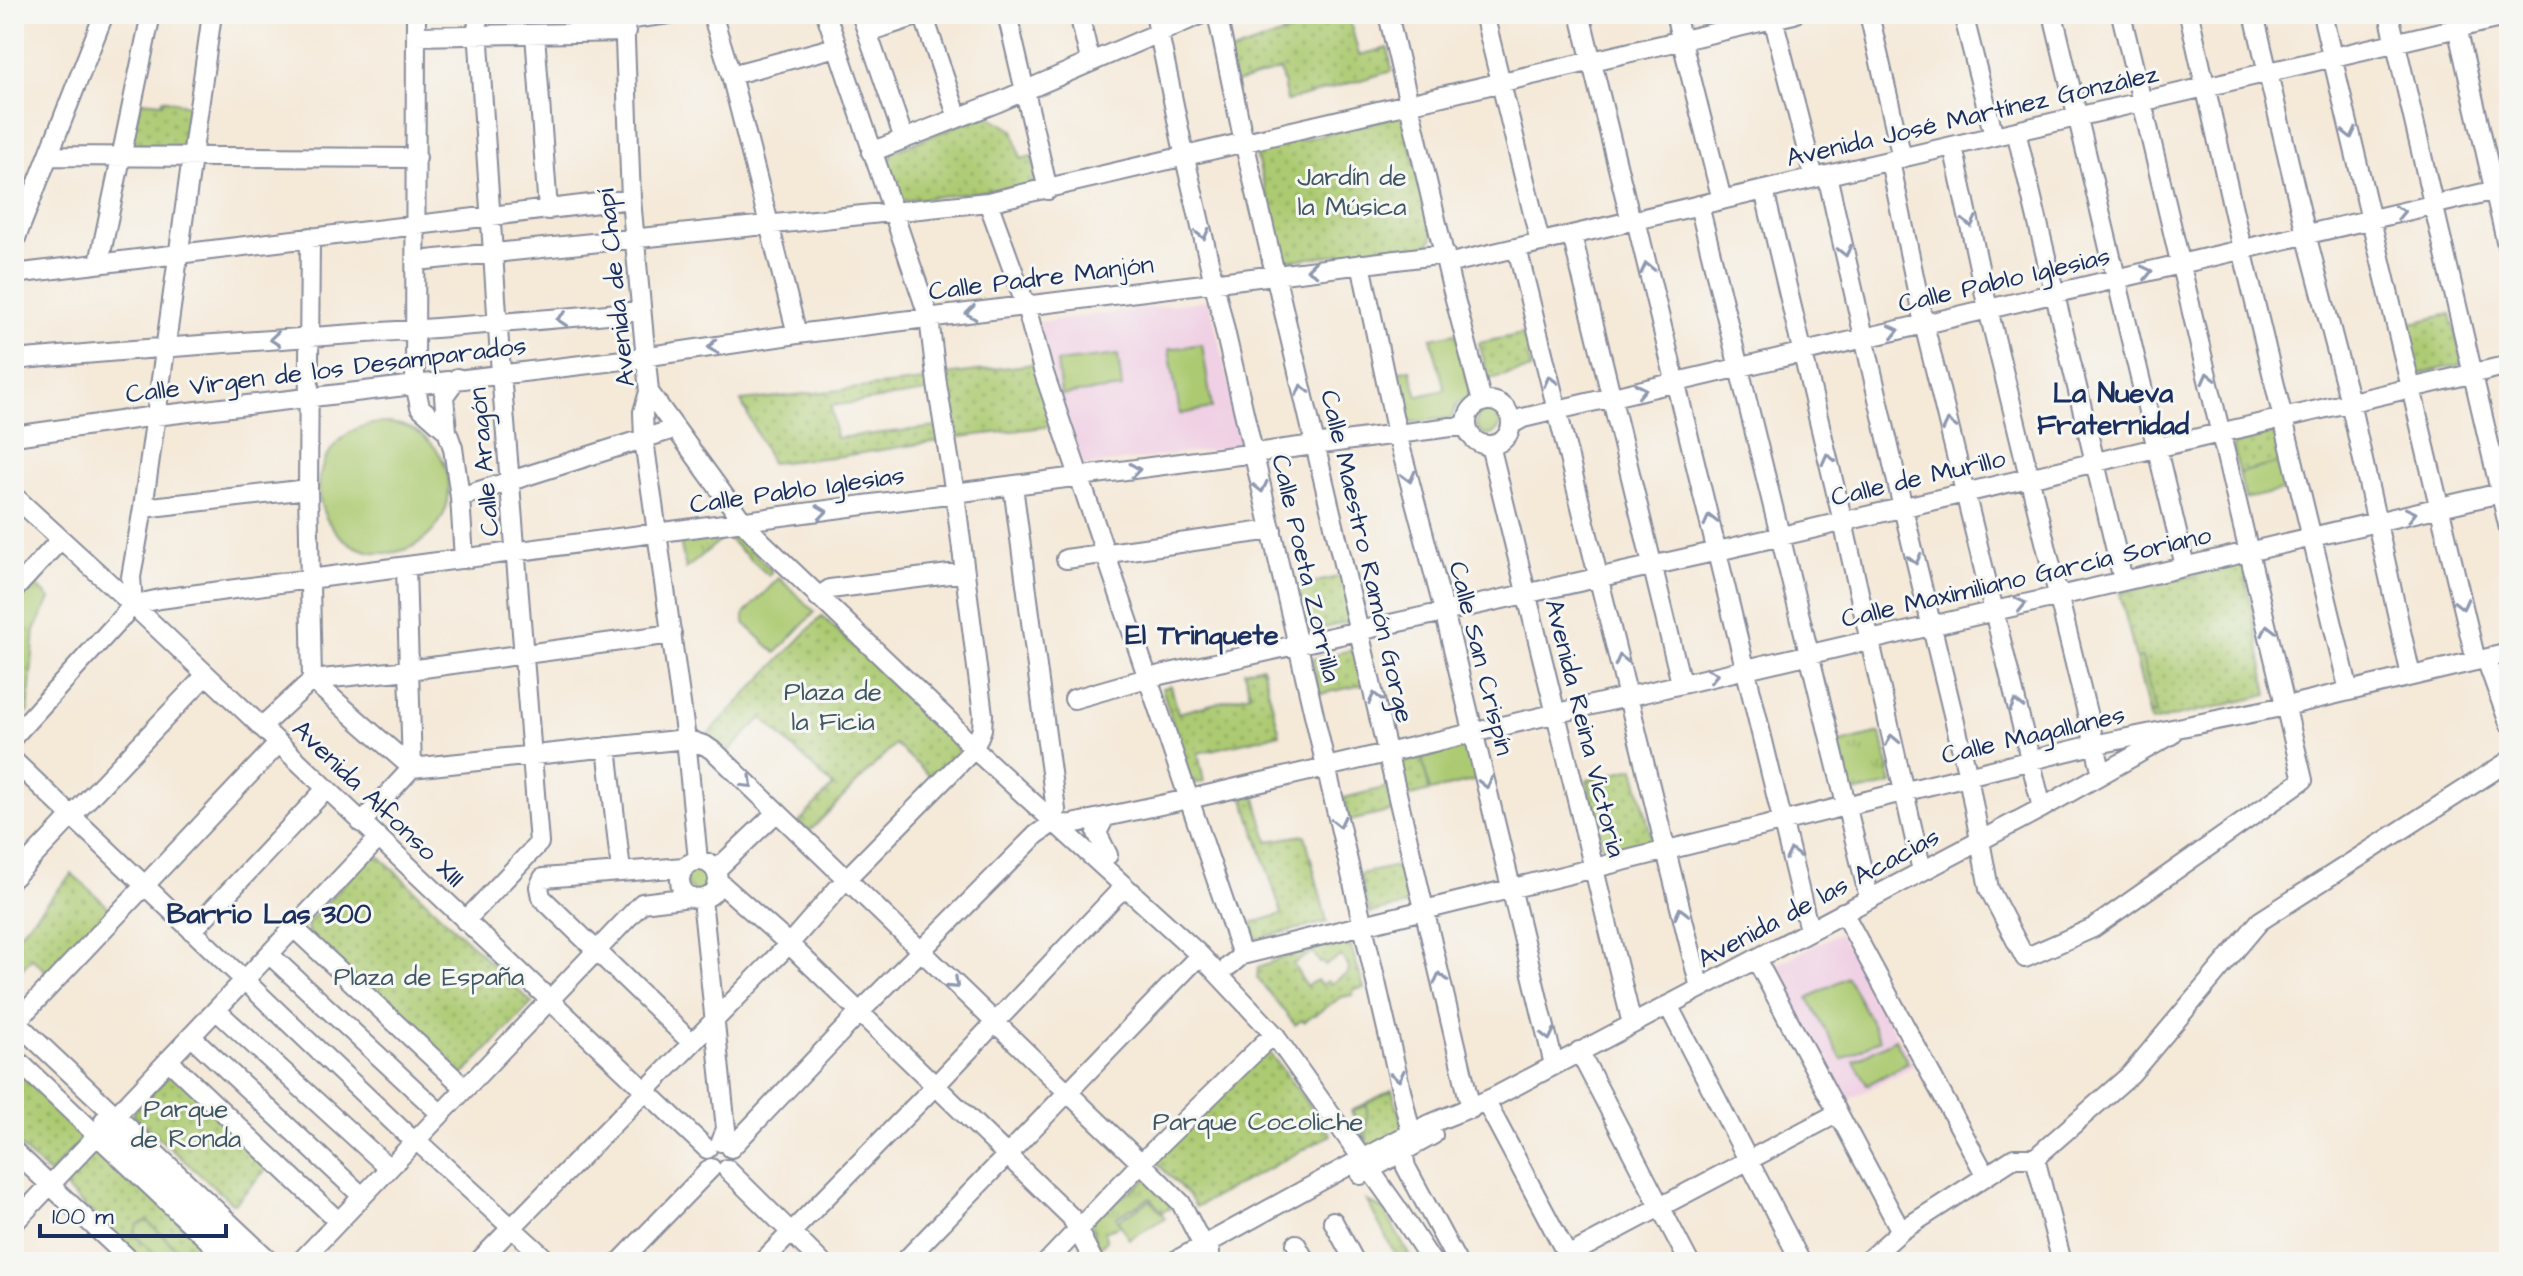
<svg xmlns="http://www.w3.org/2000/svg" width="2523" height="1276" viewBox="0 0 2523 1276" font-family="'Architects Daughter',sans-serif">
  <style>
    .built { fill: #f0d0e4 }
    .grass { fill: url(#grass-tufts); stroke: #647c68; stroke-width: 2 }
    .park { fill: url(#park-dots); stroke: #647c68; stroke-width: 2; fill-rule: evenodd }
    .garden { fill: #acca71; stroke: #647c68; stroke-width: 2 }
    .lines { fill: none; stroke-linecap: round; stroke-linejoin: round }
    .minor-casing { stroke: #888c9b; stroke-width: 22 }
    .minor { stroke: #fff; stroke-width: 18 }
    .oneway { stroke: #8d97ae }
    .labels { text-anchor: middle; stroke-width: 6; stroke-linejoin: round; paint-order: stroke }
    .street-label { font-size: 26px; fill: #1b2f5e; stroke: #f6f6f2 }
    .park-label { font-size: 26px; fill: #3f5663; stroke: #f6f6f2 }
    .neighbourhood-label { font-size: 28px; font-weight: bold; fill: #1b2f5e; stroke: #f6f6f2 }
  </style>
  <defs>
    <pattern id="grass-tufts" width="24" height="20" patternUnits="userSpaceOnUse" patternTransform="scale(2)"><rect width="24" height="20" fill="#acca71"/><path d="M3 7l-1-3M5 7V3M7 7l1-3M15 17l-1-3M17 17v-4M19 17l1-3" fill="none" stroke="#8ba460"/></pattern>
    <pattern id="park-dots" width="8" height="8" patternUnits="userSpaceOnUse" patternTransform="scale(2)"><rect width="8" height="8" fill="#acca71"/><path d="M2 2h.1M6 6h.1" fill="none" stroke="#8ba460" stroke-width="1.8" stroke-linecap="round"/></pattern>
  </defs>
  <rect width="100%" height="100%" fill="#f6f6f2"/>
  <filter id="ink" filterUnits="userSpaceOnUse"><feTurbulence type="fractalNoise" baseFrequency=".0125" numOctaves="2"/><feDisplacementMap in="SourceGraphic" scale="16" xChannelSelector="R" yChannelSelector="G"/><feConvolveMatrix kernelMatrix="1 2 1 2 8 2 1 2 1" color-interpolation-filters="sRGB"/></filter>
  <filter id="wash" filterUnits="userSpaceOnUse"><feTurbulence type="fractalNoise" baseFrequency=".006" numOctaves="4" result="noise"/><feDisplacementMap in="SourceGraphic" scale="32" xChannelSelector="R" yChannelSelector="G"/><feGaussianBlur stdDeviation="1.8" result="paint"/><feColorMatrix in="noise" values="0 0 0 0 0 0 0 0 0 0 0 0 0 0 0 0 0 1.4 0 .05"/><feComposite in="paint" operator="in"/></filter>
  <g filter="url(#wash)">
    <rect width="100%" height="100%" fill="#f5e9d8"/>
    <path class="built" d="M1209,300L1243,446L1083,466L1035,323Z
      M1839,933L1914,1066L1841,1104L1769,969Z"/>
    <path class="grass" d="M1476 423a12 12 0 1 1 24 0a12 12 0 1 1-24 0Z
      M731,530L772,571L769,576L725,536L686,569L679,536Z
      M35,584L50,599L35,630L28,711L14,726V604Z
      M1881,733L1892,784L1846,795L1835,744Z
      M686 879a13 13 0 1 1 26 0a13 13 0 1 1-26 0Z
      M1149,1177L1178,1204L1162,1212L1150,1198L1117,1217L1121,1225L1105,1231L1106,1241L1098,1248L1091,1220Z
      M1367,1201L1384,1210L1413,1262H1399Z"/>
    <path class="park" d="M1331,14H1348L1359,55L1388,48L1392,71L1287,101L1280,70L1233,84L1227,54L1331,17Z
      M163,99L188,105L182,147L129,145L141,101L162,103Z
      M986,114L1013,130L1021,159L1032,156L1036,175L1034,182L1026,186L902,201L888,163L892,152Z
      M1403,115L1433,237L1428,245L1284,261L1255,151Z
      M2451,314L2463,364L2414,375L2403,325Z
      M1532,332L1537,355L1528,358L1531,369L1489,379L1479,343Z
      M1034,364L1054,426L952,438L944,375Z
      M933,380L934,391L831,406L836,438L938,427L940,441L842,456L771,463L741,401Z
      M2280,431L2293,488L2239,473L2232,442Z
      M2243,564L2268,695L2151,722L2120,593Z
      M1342,576L1353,621L1305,632L1295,587Z
      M822,616L962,749L933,779L895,744L809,832L799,822L833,786L762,718L727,753L708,734Z
      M1356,649L1363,685L1319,694L1312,659Z
      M1262,666L1280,734L1198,753L1204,782L1191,784L1162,688L1171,686L1178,713L1250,694L1244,671Z
      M1422,758L1430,791L1406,797L1398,763Z
      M1634,768L1653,842L1609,852L1602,846L1587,780Z
      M1388,787L1394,811L1349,821L1344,798Z
      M1255,795L1268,841L1305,835L1327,922L1256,939L1252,923L1282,914L1244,798Z
      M369,857H380L532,1003L462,1076L308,933L307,924Z
      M1407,864L1416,903L1369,913L1360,874Z
      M72,874L112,910L51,976L32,958L15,976L14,939Z
      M1349,940L1364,988L1353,990V995L1342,997L1304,1022L1302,1020L1295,1025L1257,978L1258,967L1290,955ZM1313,952L1320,963L1323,962L1325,965L1341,956L1349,968L1348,973L1330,984L1328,981L1321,985L1317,980L1306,986L1293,964Z
      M1266,1048L1331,1135L1196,1207L1189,1196L1155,1161Z
      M14,1065L87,1134L49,1174L14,1141Z
      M173,1071L271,1164L236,1202L232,1203L134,1116L133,1112Z
      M1392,1090L1405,1132L1372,1147L1366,1144L1351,1111Z
      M96,1147L222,1262H142L64,1187L63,1183Z"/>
    <path class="garden" d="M1456,333L1471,395L1457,404L1451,418L1403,423L1392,373L1410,369L1418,396L1445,390L1431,338Z
      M1202,344L1212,408L1180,414L1169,349Z
      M1118,355L1122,388L1061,395L1057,362Z
      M319 488a65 65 0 1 1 130 0a65 65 0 1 1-130 0Z
      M2287,461L2293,488L2245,499L2239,473Z
      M779,578L815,612L776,653L744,623V614Z
      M2142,658L2156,713L2150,715L2136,659Z
      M1469,746L1477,780L1430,791L1422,758Z
      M1847,977L1880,1039L1842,1060L1808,998Z
      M1895,1039L1908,1063L1867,1085L1854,1061Z
      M1367,1105V1142L1352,1111Z
      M1151,1200L1165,1218L1129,1239L1118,1220Z
      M147,1221L180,1252L179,1262H165L134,1235L137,1225Z"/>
  </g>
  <g filter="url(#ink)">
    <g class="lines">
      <g class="minor-casing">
        <path id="minor" d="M416,14L415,384L420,407L447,431L453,448L460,497L464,559
          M624,14L631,199L649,392L744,523L761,541L950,722L974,749L1200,955L1273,1033L1395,1205L1432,1262
          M712,14L731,75L797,334
          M861,14L904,139
          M923,14L958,118
          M1007,14L1048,190
          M1079,14L1090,60
          M1155,14L1185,158L1411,1133
          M1217,14L1242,133L1471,1109
          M1388,14L1451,284L1482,402
          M1484,14L1540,242
          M1580,14L1631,221
          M1675,14L1722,200
          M1772,14L1814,178
          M1869,14L1902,158
          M1963,14L1994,136
          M2053,14L2185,566
          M2189,14L2242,249L2349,691
          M2254,14L2306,234L2350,402L2411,676
          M2322,14L2476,661
          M2389,14L2509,529
          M2454,14L2509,254
          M625,20L669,14
          M868,32L923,14
          M535,34L548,210
          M416,36L626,32
          M731,75L836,47
          M2016,131L2123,580
          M1953,146L1988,309L2102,774
          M871,152L1001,101L1202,14
          M49,156L417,158
          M1890,161L1924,324L2042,808
          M1827,175L1903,508L1968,776L1989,889L2025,958L2093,928L2303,780C2242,524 2182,269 2121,14
          M1764,190L1843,522L1922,871
          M988,202L1026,306L1043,370L1242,955
          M1699,205L1869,898
          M1636,220L1809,930
          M1572,235L1681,683
          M310,237L308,489L312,680L412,768
          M14,243L104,14
          M1517,248L1700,988
          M417,261L988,202L1794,14
          M99,263L151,14
          M1361,264L1397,434L1444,611L1554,1065
          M1447,264L2509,16
          M14,274L631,199
          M14,360C223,341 432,331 640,311
          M649,392L643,412L644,440L686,739L698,860
          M1467 423a22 22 0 1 1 44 0a22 22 0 1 1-44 0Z
          M1512,424L1523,418L2509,187
          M447,431L444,396L457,378
          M14,436L155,416L623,360L797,334L1445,254
          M1490,445L1632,1024
          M1013,486L1056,810
          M14,496L133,605L707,1149
          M460,497L674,429
          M143,508L308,489
          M1066,559L1272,530
          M406,568L412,768
          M14,590L61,539
          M818,597L830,589L965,572
          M133,605L160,599L1397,434L1451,427H1467
          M133,605L131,577L143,508L212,14
          M2486,659L2509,723
          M1074,699L1147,678L1718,551L2509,365
          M261,727L312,680L409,670L672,634
          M14,736L133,605
          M607,747L621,871
          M14,761L407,1135L416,1140L549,1262
          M1105,817L1097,833L1108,855
          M361,823L412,768L686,739L706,746L716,753L1141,1163L1181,1203L1203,1246L1210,1252
          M680 880a19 19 0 1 1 38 0a19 19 0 1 1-38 0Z
          M716,870L777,812
          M14,877L206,675
          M543,878L539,887L541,897L691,1042
          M543,878L684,867
          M718,881L789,944L1071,1217L1094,1262
          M702,899L726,1129L721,1142
          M1843,912L1986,1176
          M465,921L539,843L501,373L477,14
          M294,928L465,1088
          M192,931L326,789
          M269,954L441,1114
          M1756,959L1901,1231
          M1229,966L1242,955L2093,745L2286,706L2509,653
          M1668,1005L1801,1262
          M216,1010L389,1168
          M14,1020L271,1262
          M16,1022L278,744
          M191,1036L362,1196
          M1579,1051L1689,1262
          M14,1057L231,1262
          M168,1060L338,1221
          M1486,1102L1571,1262
          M104,1120L250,1262
          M731,1148L860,1012L1036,835L1050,825L1072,824L1198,797L2509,491
          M14,1151L132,1262
          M1403,1152L1406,1167L1457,1262
          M2035,1158L2062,1262
          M727,1169L821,1262
          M1361,1175L1433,1135
          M1333,1221L1355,1262
          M14,1223L378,839
          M1296,1244L1306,1262
          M300,1262L642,903L690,897
          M478,1262L789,944L846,879L974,749L982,729L983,715L955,494L937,384L929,318L826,14
          M620,1262L711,1168
          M762,1262L935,1086L1115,896L1121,891L1132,892
          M904,1262L1200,955
          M1047,1262L1141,1163L1264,1043L1276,1036
          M1173,1262C1252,1220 1330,1174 1411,1133C1440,1118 1471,1109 1500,1094L2042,808L2171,735
          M1556,1262L1836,1114
          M1866,1262L1901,1231L2014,1158H2035L2131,1074L2260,921L2509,761"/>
      </g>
      <use href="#minor" class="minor"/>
    </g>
    <defs><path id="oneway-chevron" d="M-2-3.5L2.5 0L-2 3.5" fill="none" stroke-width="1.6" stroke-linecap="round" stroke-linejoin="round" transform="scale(2)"/></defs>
    <g class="oneway">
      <use href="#oneway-chevron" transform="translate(2350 133) rotate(77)"/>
      <use href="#oneway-chevron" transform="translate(2400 212) rotate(-13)"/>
      <use href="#oneway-chevron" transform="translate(1970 222) rotate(78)"/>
      <use href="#oneway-chevron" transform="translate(1203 234) rotate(76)"/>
      <use href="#oneway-chevron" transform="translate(1845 251) rotate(77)"/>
      <use href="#oneway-chevron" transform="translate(1647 268) rotate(-103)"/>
      <use href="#oneway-chevron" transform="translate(1312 269) rotate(174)"/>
      <use href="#oneway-chevron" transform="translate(2147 272) rotate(-13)"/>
      <use href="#oneway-chevron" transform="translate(971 313) rotate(173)"/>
      <use href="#oneway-chevron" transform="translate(562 319) rotate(175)"/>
      <use href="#oneway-chevron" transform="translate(1894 331) rotate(-13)"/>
      <use href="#oneway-chevron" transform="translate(275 339) rotate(175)"/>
      <use href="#oneway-chevron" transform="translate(713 347) rotate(171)"/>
      <use href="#oneway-chevron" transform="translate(2208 378) rotate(-104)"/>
      <use href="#oneway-chevron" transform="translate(1550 381) rotate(-104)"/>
      <use href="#oneway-chevron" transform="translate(1302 390) rotate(-104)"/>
      <use href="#oneway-chevron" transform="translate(1641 390) rotate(-12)"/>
      <use href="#oneway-chevron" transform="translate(1949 425) rotate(-103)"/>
      <use href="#oneway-chevron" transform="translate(1828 459) rotate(-104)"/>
      <use href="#oneway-chevron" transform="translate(1135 470) rotate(-8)"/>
      <use href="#oneway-chevron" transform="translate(1409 477) rotate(75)"/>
      <use href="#oneway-chevron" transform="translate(1261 487) rotate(77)"/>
      <use href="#oneway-chevron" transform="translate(822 512) rotate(-8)"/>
      <use href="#oneway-chevron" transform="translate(2411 514) rotate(-13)"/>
      <use href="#oneway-chevron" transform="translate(1710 520) rotate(-104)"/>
      <use href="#oneway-chevron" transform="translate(1915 559) rotate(76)"/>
      <use href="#oneway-chevron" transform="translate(2021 604) rotate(-13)"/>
      <use href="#oneway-chevron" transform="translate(2462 604) rotate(77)"/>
      <use href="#oneway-chevron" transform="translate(2268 630) rotate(-103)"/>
      <use href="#oneway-chevron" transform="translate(1621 660) rotate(-104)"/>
      <use href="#oneway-chevron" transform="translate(1713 675) rotate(-13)"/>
      <use href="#oneway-chevron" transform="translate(1375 698) rotate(-103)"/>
      <use href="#oneway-chevron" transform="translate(2016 705) rotate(-104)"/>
      <use href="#oneway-chevron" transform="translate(1892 740) rotate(-102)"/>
      <use href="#oneway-chevron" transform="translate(748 783) rotate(44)"/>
      <use href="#oneway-chevron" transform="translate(1486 783) rotate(76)"/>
      <use href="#oneway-chevron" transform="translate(1339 822) rotate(77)"/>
      <use href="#oneway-chevron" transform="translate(1792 854) rotate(-103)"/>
      <use href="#oneway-chevron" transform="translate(1681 913) rotate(-104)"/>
      <use href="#oneway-chevron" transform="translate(1440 978) rotate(-103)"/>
      <use href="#oneway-chevron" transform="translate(954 984) rotate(43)"/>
      <use href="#oneway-chevron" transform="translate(1548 1035) rotate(77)"/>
      <use href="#oneway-chevron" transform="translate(1398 1076) rotate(77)"/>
    </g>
  </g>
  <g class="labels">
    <g class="street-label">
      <text transform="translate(1972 115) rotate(-13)" y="9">Avenida José Martínez González</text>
      <text transform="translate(1041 277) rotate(-7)" y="9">Calle Padre Manjón</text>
      <text transform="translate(2004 279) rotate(-13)" y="9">Calle Pablo Iglesias</text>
      <text transform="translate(615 288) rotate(-96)" y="9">Avenida de Chapí</text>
      <text transform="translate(326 369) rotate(-7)" y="9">Calle Virgen de los Desamparados</text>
      <text transform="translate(483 462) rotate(-95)" y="9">Calle Aragón</text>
      <text transform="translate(1918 477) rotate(-13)" y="9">Calle de Murillo</text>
      <text transform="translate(797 489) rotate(-8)" y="9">Calle Pablo Iglesias</text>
      <text transform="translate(1368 556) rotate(77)" y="9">Calle Maestro Ramón Gorge</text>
      <text transform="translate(1307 568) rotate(77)" y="9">Calle Poeta Zorrilla</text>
      <text transform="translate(2026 576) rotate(-13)" y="9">Calle Maximiliano García Soriano</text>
      <text transform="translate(1482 658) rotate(76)" y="9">Calle San Crispín</text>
      <text transform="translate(1586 728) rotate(76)" y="9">Avenida Reina Victoria</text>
      <text transform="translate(2033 734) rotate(-13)" y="9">Calle Magallanes</text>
      <text transform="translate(379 803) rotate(44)" y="9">Avenida Alfonso XIII</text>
      <text transform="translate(1818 897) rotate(-28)" y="9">Avenida de las Acacias</text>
    </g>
    <g class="park-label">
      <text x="1352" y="185">Jardín de<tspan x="1352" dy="30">la Música</tspan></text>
      <text x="833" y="700">Plaza de<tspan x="833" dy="30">la Ficia</tspan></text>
      <text x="429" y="985">Plaza de España</text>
      <text x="186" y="1117">Parque<tspan x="186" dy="30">de Ronda</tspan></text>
      <text x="1258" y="1130">Parque Cocoliche</text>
    </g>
    <g class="neighbourhood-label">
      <text x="2113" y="402">La Nueva<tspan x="2113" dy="32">Fraternidad</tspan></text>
      <text x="1202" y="644">El Trinquete</text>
      <text x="269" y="923">Barrio Las 300</text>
    </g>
  </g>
  <rect width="2523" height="1276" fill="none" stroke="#f6f6f2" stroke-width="48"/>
  <path d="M40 1224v12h186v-12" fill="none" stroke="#1b2f5e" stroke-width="4"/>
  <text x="52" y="1224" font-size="24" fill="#1b2f5e" stroke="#f6f6f2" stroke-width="6" paint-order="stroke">100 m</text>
</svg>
